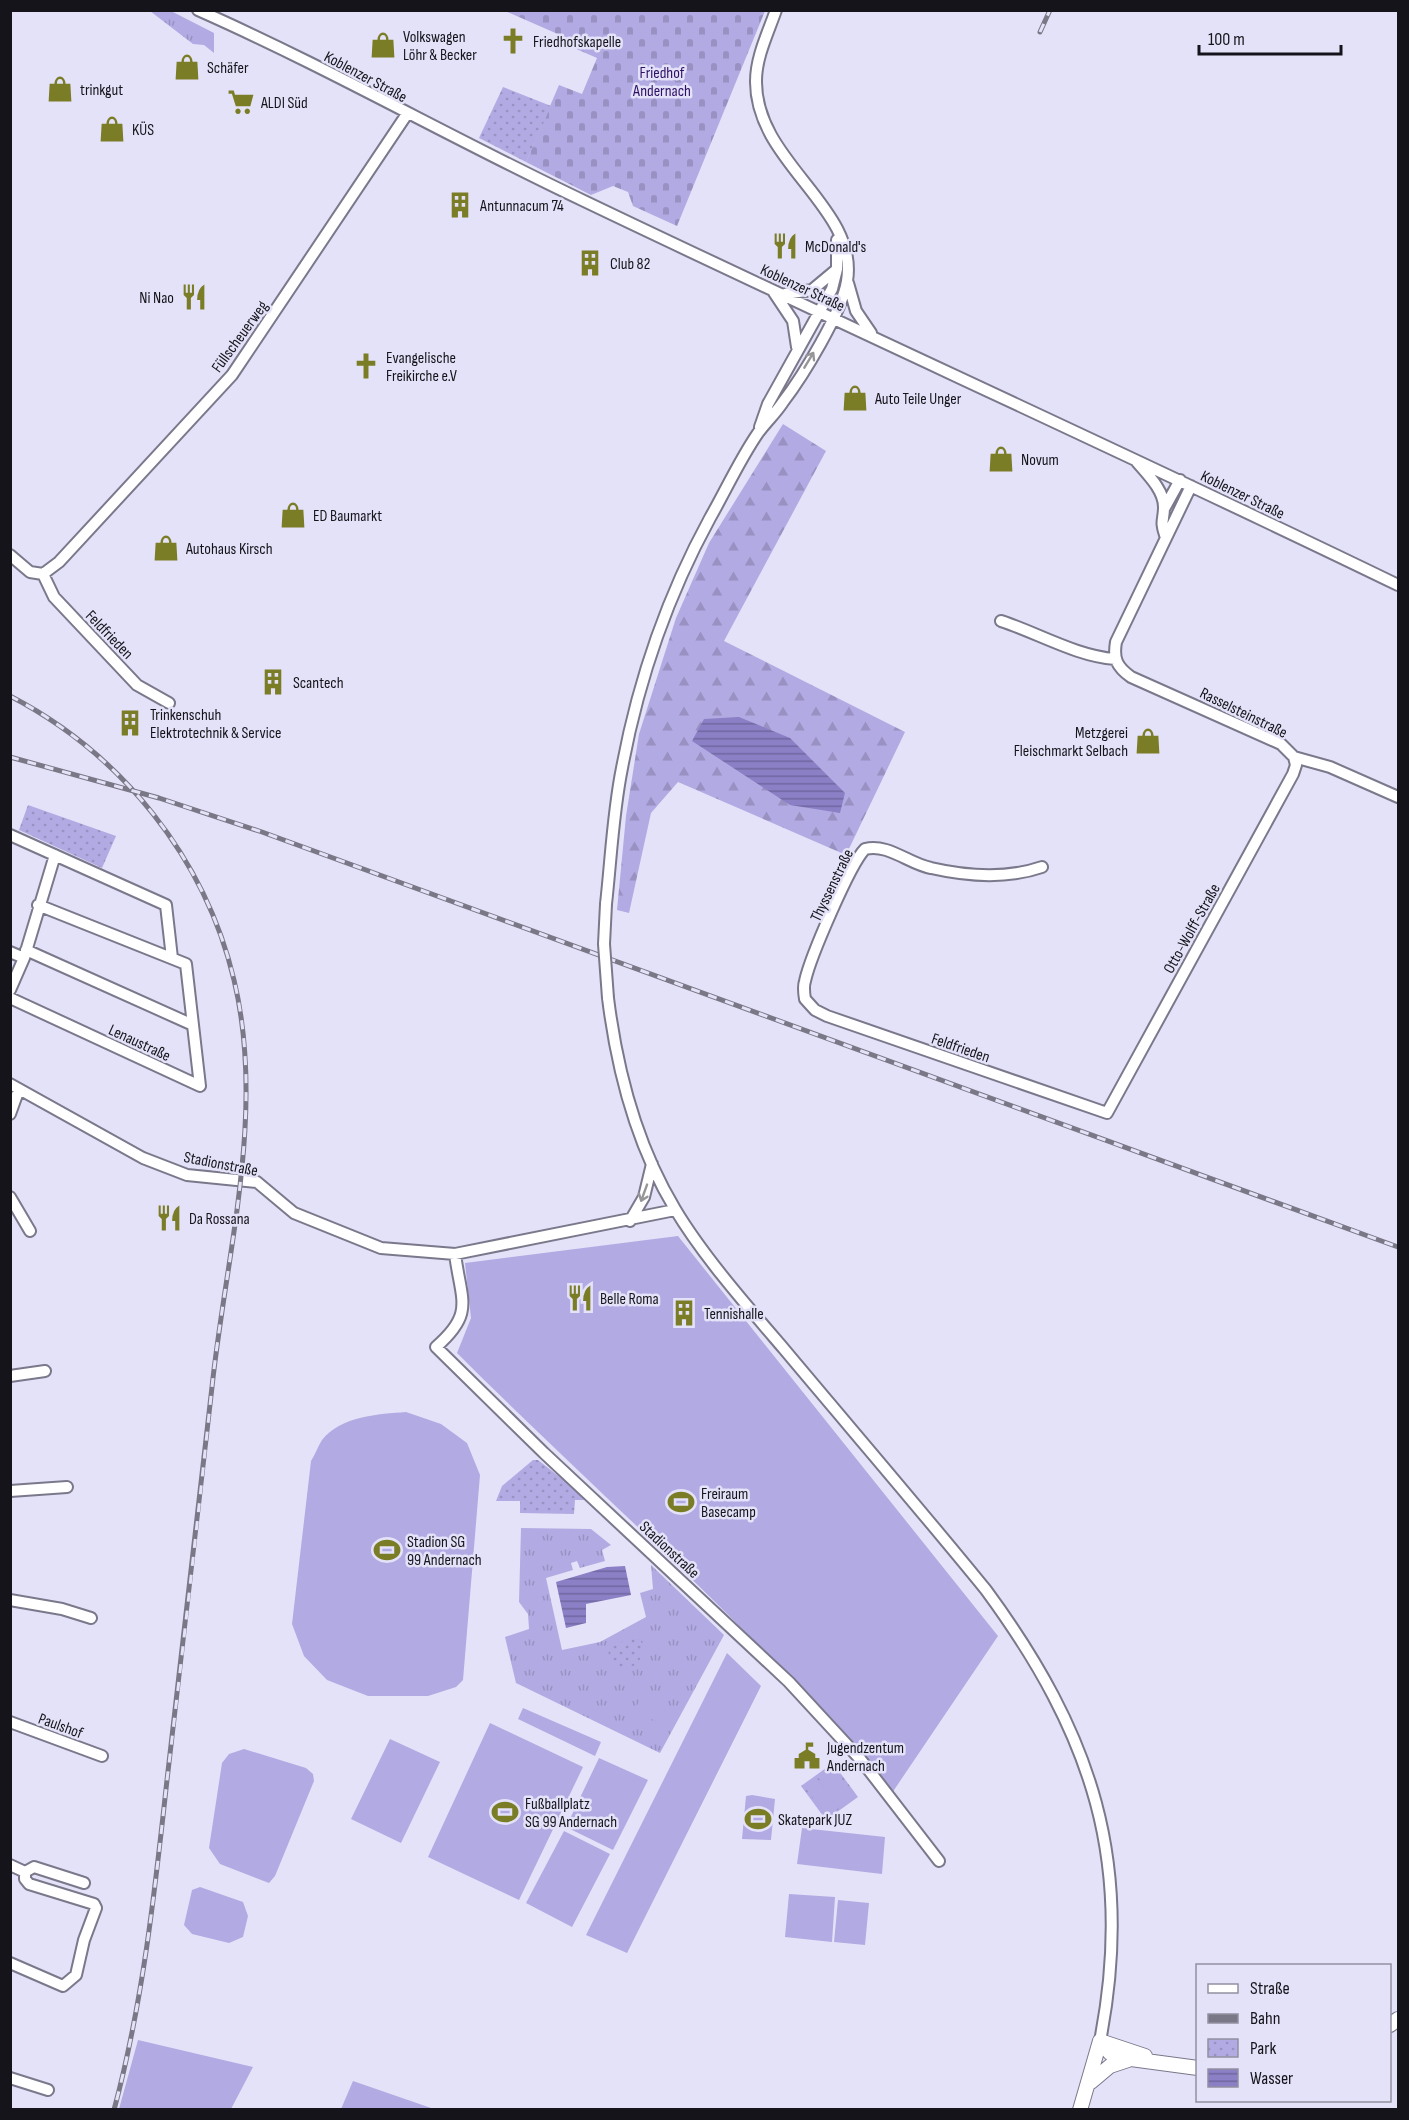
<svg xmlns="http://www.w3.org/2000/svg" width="1409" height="2120" viewBox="0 0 1409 2120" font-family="'Sofia Sans Condensed',sans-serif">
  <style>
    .grass { fill: url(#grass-tufts) }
    .forest { fill: url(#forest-firs) }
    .cemetery { fill: url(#cemetery-stones) }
    .park { fill: url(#park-dots) }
    .garden { fill: #b2aae3 }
    .water { fill: url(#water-rules) }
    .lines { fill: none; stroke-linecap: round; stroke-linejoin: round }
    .minor-casing { stroke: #7a788b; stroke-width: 14 }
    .major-casing { stroke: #7a788b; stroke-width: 16 }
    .minor { stroke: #fff; stroke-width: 10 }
    .major { stroke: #fff; stroke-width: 14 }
    .rail-casing { stroke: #7a7886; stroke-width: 5 }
    .rail { stroke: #e4e2f8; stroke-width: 3; stroke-dasharray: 9; stroke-linecap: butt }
    .minor-bridge-casing { stroke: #7a788b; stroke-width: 14; stroke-linecap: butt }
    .minor-bridge { stroke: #fff; stroke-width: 10 }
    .oneway { stroke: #969598 }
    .labels { text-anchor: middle; stroke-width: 5; stroke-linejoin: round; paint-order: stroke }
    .poi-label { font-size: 16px; fill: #15141b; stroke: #e4e2f8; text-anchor: start }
    .park-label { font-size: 16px; fill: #2e1065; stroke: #e4e2f8 }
    .street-label { font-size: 16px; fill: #15141b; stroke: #e4e2f8 }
  </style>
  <defs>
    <pattern id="grass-tufts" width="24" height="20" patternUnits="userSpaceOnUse" patternTransform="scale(1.5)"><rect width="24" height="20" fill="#b2aae3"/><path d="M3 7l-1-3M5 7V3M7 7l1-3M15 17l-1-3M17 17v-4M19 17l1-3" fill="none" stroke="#9891c2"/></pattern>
    <pattern id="forest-firs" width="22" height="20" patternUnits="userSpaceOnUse" patternTransform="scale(1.5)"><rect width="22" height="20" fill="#b2aae3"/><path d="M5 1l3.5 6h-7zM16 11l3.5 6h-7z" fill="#9891c2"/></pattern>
    <pattern id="cemetery-stones" width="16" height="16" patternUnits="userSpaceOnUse" patternTransform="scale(1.5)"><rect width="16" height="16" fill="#b2aae3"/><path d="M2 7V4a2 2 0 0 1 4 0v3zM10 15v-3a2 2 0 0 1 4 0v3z" fill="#9891c2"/></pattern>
    <pattern id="park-dots" width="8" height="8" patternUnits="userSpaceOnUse" patternTransform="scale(1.5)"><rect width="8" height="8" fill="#b2aae3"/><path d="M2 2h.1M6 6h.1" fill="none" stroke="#9891c2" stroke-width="1.8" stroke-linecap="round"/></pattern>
    <pattern id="water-rules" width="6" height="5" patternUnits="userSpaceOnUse" patternTransform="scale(1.5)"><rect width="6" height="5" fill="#8b7fc6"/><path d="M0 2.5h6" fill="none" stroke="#7067a0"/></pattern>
  </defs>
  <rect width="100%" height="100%" fill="#e4e2f8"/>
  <path class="grass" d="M150,11H171L214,33V53L204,45L193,44Z
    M521,1528L591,1529L611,1545L602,1550L605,1561L580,1568L577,1561L571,1563L573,1570L546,1578L562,1650L600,1642L646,1617L640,1593L653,1589L651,1565L724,1635L660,1753L516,1683L505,1637L529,1629L528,1614L519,1602Z"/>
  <path class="forest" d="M783,424L826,451L724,641L905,732L846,855L678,782L651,813L629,913L617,910L626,816L639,734L676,618L709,543Z"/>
  <path class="cemetery" d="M505,11H765L677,226L633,206L628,192L613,186L591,195L526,162L559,85L582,94L597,58L574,48L576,42Z"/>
  <path class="park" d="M503,87L551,106L526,162L479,138Z
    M28,805L116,836L102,868L19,830Z
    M533,1460H538L589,1500H575L574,1514L520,1513V1501H496L502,1486Z
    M633,1635L644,1645C642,1663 634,1670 615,1668L610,1660L608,1650Z
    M833,1763L858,1797L826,1820L801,1786Z"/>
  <path class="garden" d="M678,1236L998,1636L892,1793C761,1633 603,1499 457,1353L471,1318L465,1263Z
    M406,1412L441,1424L467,1443L480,1475L463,1680L456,1687L428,1696H368L327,1680L304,1656L292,1624L311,1461C315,1455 318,1446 322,1440C341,1416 379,1414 406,1412Z
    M727,1653L761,1686L627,1953L586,1935Z
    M641,1698L666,1710L660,1723L634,1711Z
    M523,1708L601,1742L595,1756L518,1719Z
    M490,1723L583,1767L519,1900L428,1857Z
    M390,1739L440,1762L401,1843L351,1819Z
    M244,1749L306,1768L313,1774L314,1781L275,1876L269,1883L220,1864L209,1848L222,1763L229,1754Z
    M599,1758L648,1780L613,1850L566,1827Z
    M832,1765L855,1797L840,1808L817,1776Z
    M815,1777L838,1809L827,1817L804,1786Z
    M752,1795L775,1799L771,1840L742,1839L746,1796Z
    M802,1828L885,1837L882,1874L797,1864Z
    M564,1831L610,1854L572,1927L526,1903Z
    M200,1887L243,1902L248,1916L243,1937L229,1943L192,1934L184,1925L192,1890Z
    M789,1894L835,1897L832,1942L785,1937Z
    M838,1900L869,1903L865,1945L834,1942Z
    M138,2040L253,2067L231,2109H119Z
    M353,2081L434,2109H341Z"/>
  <path class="water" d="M739,717L790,738L845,793L840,813L790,805L692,741L704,719Z
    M625,1566L631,1595L586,1604V1623L566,1628L556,1582L607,1567Z"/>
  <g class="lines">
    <g class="minor-casing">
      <path id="minor" d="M198,10C329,68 453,139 582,200C853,330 1128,454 1398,585
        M848,283L856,311L871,333
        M773,291L793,321L797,347
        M785,294L812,290L836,270
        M760,427L768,404L832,289L837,269V240
        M1137,462C1147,474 1164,490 1164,507C1164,521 1160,520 1165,535
        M1191,486L1116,642C1113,659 1117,667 1131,677L1281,744L1294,757L1330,767L1398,797
        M1164,509L1180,480
        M10,555L30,572L43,574L59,562L232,375L407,114
        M43,574L54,597L137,685L169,703
        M1001,621C1038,633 1076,656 1115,659
        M10,835L166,905L172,958
        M1042,867C1007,879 966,876 931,868C909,864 888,843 865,849C850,864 810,958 805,981C803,987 804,993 805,999L815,1010L827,1016L1107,1113L1293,774L1296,765L1294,757
        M606,904C611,859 613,812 622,768C638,682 668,595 710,518C726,490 740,459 758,433C766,422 776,413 783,402C803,376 842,312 847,281C859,207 755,162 756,81C756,57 768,33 776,10
        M26,950L193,1025
        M10,952L24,958
        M10,990L24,958L55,855
        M10,998L200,1086L186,964L38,905
        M608,998C617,1070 637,1146 675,1209C703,1256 748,1307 784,1349C851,1429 920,1509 986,1590C1092,1734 1135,1863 1100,2041
        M10,1084L143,1158L187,1175L257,1182L294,1213L381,1248L455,1254L675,1210
        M10,1114L19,1089
        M10,1197L30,1231
        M630,1221L644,1197L652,1164
        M455,1254C461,1301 475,1313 436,1347L544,1453L789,1682L861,1760L939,1861
        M10,1376L45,1371
        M10,1491L67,1487
        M10,1600L62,1609L91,1618
        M10,1722L102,1756
        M10,1865L25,1872
        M25,1872L34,1867L84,1883
        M10,1963L63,1986L76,1975L84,1940L96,1908L94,1904L29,1884L25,1879V1872
        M10,2078L48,2090"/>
    </g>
    <g class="major-casing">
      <path id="major" d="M1390,2025L1398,2019
        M1100,2041L1110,2053L1116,2057L1198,2068
        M1100,2041L1145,2056
        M1091,2082L1110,2066L1128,2060
        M1080,2110L1100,2041"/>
    </g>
    <use href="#minor" class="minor"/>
    <use href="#major" class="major"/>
    <g class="rail-casing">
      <path id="rail" d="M1040,32L1050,10
        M10,696C122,754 205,858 234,980C266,1113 226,1254 212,1387C198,1518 183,1649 167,1780C155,1890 143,2002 114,2110
        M10,757L159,798L262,832L1398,1247"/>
    </g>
    <use href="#rail" class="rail"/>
    <g class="minor-bridge-casing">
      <path id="minor-bridge" d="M606,904L604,944L608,998"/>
    </g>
    <use href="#minor-bridge" class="minor-bridge"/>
  </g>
  <defs><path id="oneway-shaft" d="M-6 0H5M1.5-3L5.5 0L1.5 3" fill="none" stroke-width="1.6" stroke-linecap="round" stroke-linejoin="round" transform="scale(1.5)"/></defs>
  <g class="oneway">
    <use href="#oneway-shaft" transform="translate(809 360) rotate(-59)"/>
    <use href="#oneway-shaft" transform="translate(644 1193) rotate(110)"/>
  </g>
  <defs>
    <g id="church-bare" transform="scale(2.07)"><path d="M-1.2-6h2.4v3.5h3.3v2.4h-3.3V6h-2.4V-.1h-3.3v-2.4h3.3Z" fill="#7b7d26" stroke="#e4e2f8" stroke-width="2.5" paint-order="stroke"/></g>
    <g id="shop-bare" transform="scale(2.07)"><path d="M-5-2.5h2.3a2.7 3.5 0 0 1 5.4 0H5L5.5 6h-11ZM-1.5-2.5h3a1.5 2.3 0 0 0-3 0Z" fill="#7b7d26" stroke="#e4e2f8" stroke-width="2.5" paint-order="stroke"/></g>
    <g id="supermarket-bare" transform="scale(2.07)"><path d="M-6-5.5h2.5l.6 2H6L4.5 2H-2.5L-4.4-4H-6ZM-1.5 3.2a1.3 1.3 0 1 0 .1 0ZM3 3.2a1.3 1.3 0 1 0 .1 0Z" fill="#7b7d26" stroke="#e4e2f8" stroke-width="2.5" paint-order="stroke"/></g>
    <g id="building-bare" transform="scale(2.07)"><path d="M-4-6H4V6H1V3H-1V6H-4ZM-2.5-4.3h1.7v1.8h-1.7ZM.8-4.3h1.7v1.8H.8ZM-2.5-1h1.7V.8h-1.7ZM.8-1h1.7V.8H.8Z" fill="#7b7d26" stroke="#e4e2f8" stroke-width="2.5" paint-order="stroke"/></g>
    <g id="restaurant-bare" transform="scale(2.07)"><path d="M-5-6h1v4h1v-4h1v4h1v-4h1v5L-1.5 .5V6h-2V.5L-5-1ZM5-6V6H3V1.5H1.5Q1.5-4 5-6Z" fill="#7b7d26" stroke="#e4e2f8" stroke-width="2.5" paint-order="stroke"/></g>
    <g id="stadium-bare" transform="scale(2.07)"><path d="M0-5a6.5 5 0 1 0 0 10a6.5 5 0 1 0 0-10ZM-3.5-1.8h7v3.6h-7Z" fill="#7b7d26" stroke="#e4e2f8" stroke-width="2.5" paint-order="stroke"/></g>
    <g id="civic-bare" transform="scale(2.07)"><path d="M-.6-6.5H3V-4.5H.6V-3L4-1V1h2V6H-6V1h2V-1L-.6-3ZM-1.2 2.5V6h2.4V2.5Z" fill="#7b7d26" stroke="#e4e2f8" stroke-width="2.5" paint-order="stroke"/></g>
  </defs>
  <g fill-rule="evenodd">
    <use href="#church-bare" x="513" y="41"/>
    <use href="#shop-bare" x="383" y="45"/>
    <use href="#shop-bare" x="187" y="67"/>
    <use href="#shop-bare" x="60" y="89"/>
    <use href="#supermarket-bare" x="241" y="102"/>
    <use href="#shop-bare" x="112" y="129"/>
    <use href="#building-bare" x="460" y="205"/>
    <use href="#restaurant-bare" x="785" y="246"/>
    <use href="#building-bare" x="590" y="263"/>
    <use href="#restaurant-bare" x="194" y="297"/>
    <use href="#church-bare" x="366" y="366"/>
    <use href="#shop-bare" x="855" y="398"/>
    <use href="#shop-bare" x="1001" y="459"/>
    <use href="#shop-bare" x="293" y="515"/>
    <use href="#shop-bare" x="166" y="548"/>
    <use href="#building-bare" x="273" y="682"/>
    <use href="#building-bare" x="130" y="723"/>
    <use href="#shop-bare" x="1148" y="741"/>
    <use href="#restaurant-bare" x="169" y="1218"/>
    <use href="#restaurant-bare" x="580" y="1298"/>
    <use href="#building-bare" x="684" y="1313"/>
    <use href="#stadium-bare" x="681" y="1502"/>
    <use href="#stadium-bare" x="387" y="1550"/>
    <use href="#civic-bare" x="807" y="1756"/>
    <use href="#stadium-bare" x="505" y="1812"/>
    <use href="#stadium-bare" x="758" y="1819"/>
  </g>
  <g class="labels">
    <g class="poi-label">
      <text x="403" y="42">Volkswagen<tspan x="403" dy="18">Löhr &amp; Becker</tspan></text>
      <text x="533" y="47">Friedhofskapelle</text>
      <text x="207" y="73">Schäfer</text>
      <text x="80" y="95">trinkgut</text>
      <text x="261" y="108">ALDI Süd</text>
      <text x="132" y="135">KÜS</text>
      <text x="480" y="211">Antunnacum 74</text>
      <text x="805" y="252">McDonald's</text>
      <text x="610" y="269">Club 82</text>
      <text x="174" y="303" text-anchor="end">Ni Nao</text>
      <text x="386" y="363">Evangelische<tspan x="386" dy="18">Freikirche e.V</tspan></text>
      <text x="875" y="404">Auto Teile Unger</text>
      <text x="1021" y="465">Novum</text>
      <text x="313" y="521">ED Baumarkt</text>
      <text x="186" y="554">Autohaus Kirsch</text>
      <text x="293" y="688">Scantech</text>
      <text x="150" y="720">Trinkenschuh<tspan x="150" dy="18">Elektrotechnik &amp; Service</tspan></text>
      <text x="1128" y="738" text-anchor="end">Metzgerei<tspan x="1128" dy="18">Fleischmarkt Selbach</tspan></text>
      <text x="189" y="1224">Da Rossana</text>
      <text x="600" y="1304">Belle Roma</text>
      <text x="704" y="1319">Tennishalle</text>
      <text x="701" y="1499">Freiraum<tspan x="701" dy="18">Basecamp</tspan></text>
      <text x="407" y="1547">Stadion SG<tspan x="407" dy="18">99 Andernach</tspan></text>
      <text x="827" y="1753">Jugendzentum<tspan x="827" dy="18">Andernach</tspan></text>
      <text x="525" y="1809">Fußballplatz<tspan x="525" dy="18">SG 99 Andernach</tspan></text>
      <text x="778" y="1825">Skatepark JUZ</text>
    </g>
    <g class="park-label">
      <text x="662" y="78">Friedhof<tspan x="662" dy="18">Andernach</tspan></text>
    </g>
    <g class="street-label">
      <text transform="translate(366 76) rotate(28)" y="6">Koblenzer Straße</text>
      <text transform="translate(803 287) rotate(25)" y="6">Koblenzer Straße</text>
      <text transform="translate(239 336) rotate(-54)" y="6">Füllscheuerweg</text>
      <text transform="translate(1243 494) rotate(26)" y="6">Koblenzer Straße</text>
      <text transform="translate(110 634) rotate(46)" y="6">Feldfrieden</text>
      <text transform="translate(1244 712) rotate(26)" y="6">Rasselsteinstraße</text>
      <text transform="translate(831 885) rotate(-64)" y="6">Thyssenstraße</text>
      <text transform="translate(1191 928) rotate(-61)" y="6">Otto-Wolff-Straße</text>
      <text transform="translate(140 1042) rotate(25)" y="6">Lenaustraße</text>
      <text transform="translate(961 1047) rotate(19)" y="6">Feldfrieden</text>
      <text transform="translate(221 1163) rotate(11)" y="6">Stadionstraße</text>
      <text transform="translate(670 1549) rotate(43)" y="6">Stadionstraße</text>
      <text transform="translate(61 1725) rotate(20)" y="6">Paulshof</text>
    </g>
  </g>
  <rect width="1409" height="2120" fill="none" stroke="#15141b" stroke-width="24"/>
  <rect x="1196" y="1964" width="195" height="138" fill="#e4e2f8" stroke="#9190a0" stroke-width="1.5"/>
  <rect x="1208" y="1984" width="30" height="9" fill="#ffffff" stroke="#9190a0" stroke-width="1.5"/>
  <text x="1250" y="1994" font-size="18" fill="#15141b">Straße</text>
  <rect x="1208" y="2014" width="30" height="9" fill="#7a7886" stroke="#9190a0" stroke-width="1.5"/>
  <text x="1250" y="2024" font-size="18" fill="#15141b">Bahn</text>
  <rect x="1208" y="2039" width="30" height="18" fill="url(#park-dots)" stroke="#9190a0" stroke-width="1.5"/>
  <text x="1250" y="2054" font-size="18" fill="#15141b">Park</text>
  <rect x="1208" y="2069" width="30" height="18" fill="url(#water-rules)" stroke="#9190a0" stroke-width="1.5"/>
  <text x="1250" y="2084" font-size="18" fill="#15141b">Wasser</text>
  <path d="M1199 45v9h142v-9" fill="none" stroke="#15141b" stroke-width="3"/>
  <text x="1208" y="45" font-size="18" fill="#15141b" stroke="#e4e2f8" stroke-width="4.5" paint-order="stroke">100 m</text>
</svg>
